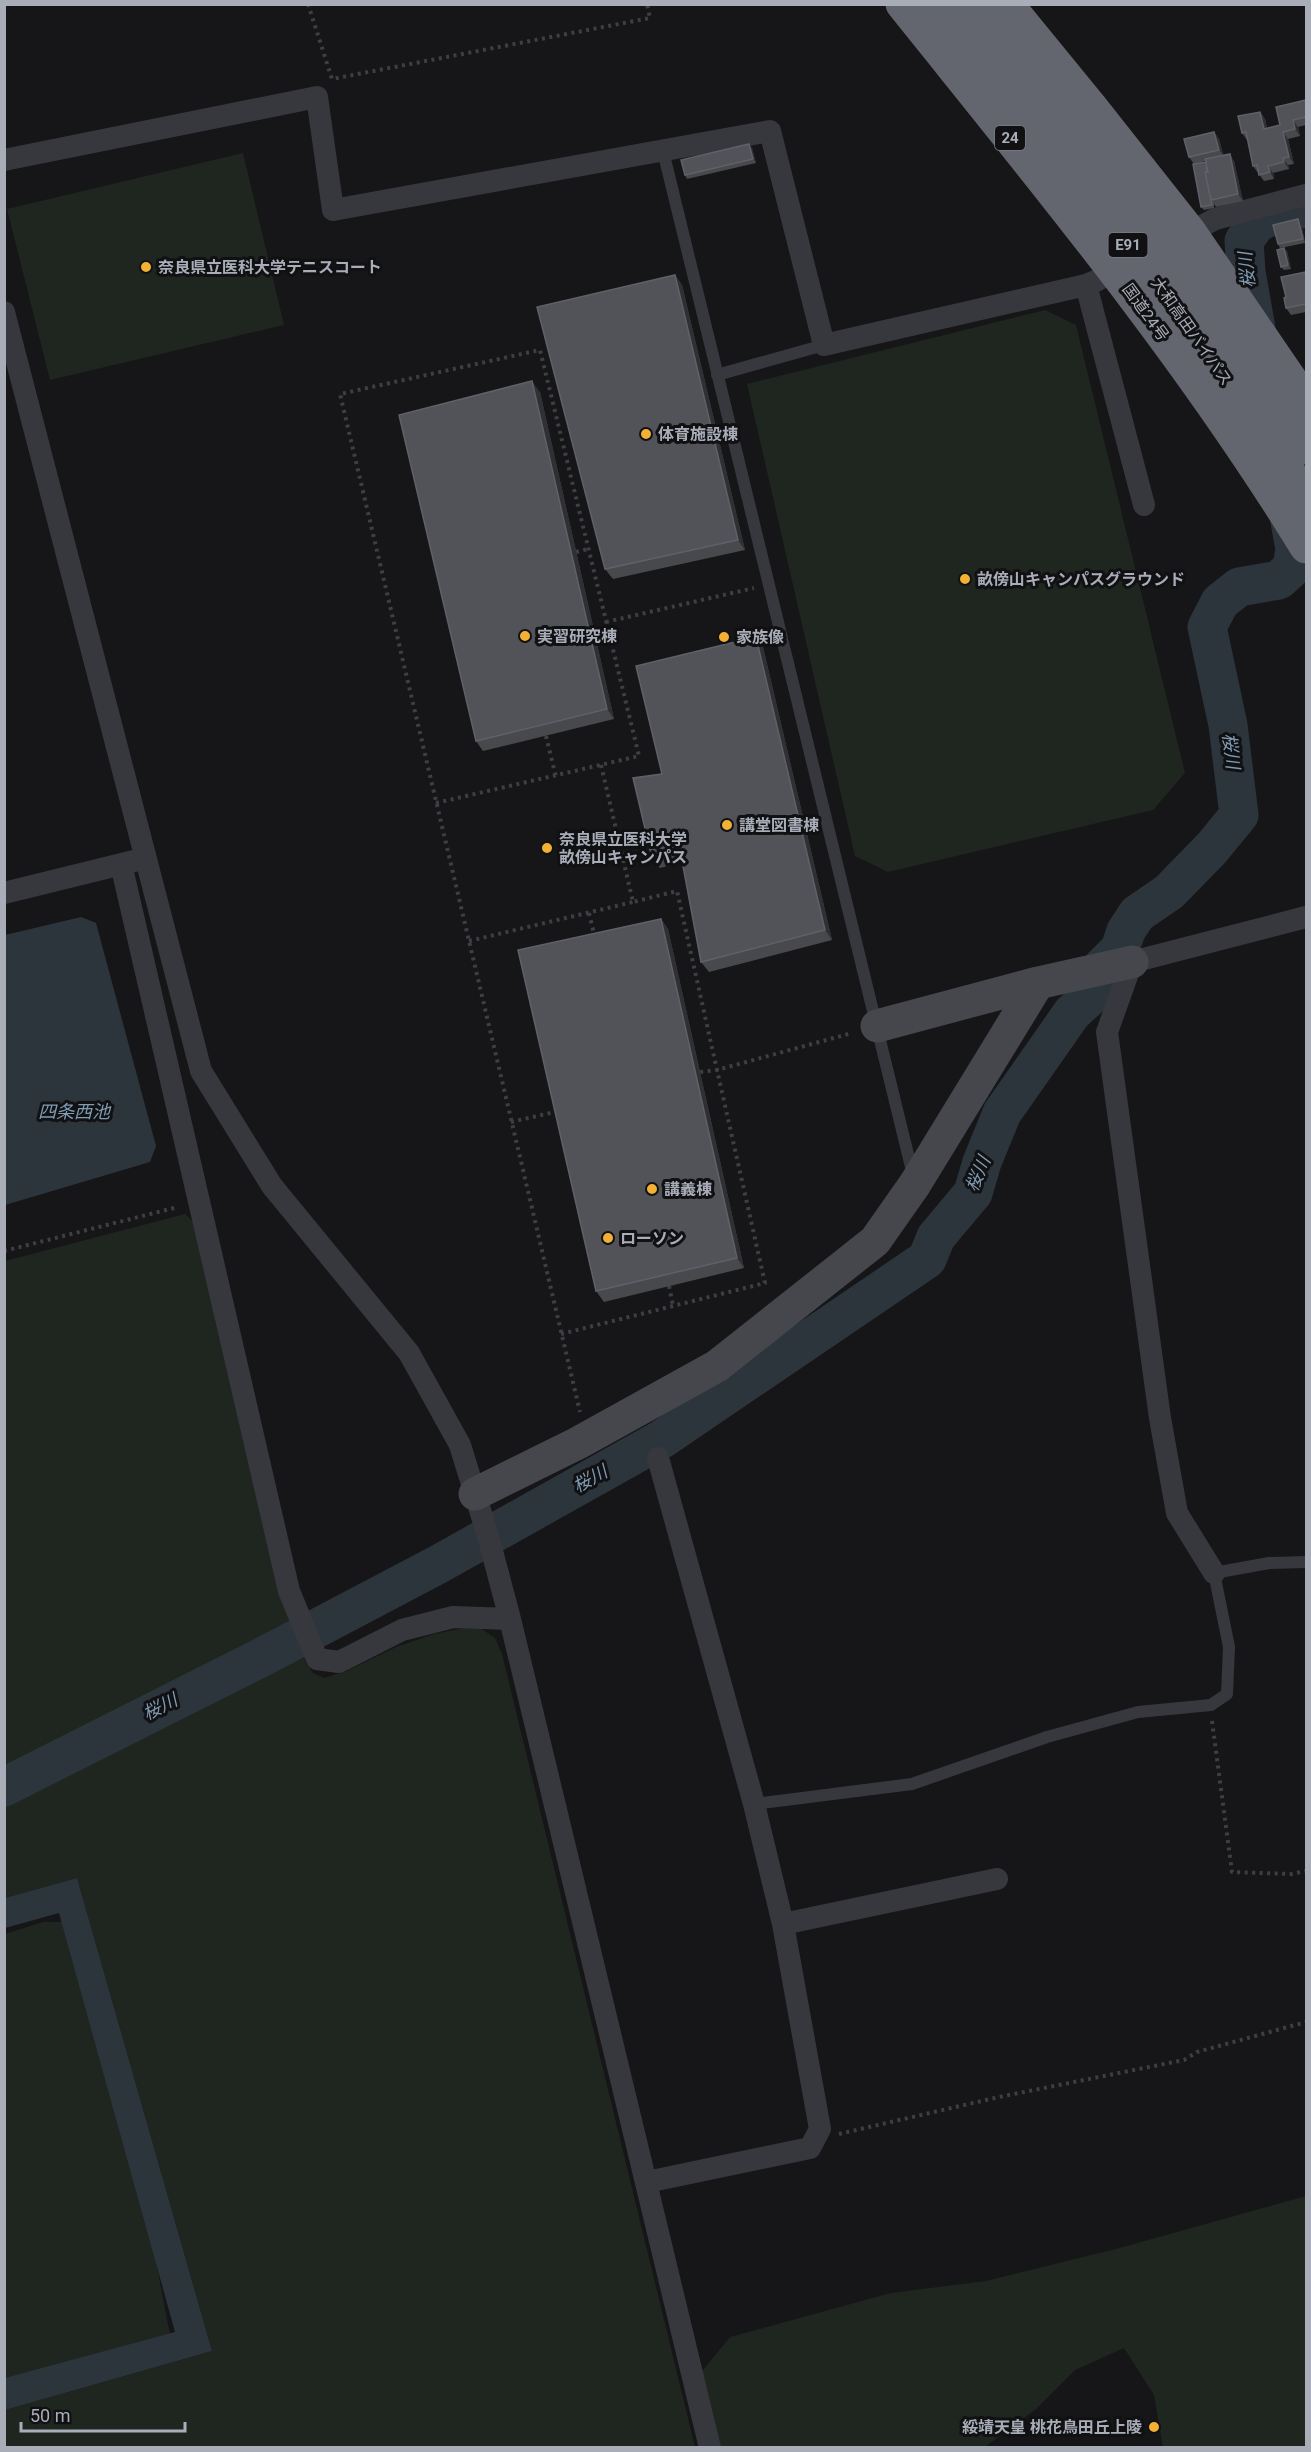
<svg xmlns="http://www.w3.org/2000/svg" width="1311" height="2452" viewBox="0 0 1311 2452" font-family="Roboto,'Noto Sans JP',sans-serif">
  <style>
    .green { fill: #1e261f }
    .water { fill: #2c353c }
    .lines { fill: none; stroke-linecap: round; stroke-linejoin: round }
    .river { stroke: #2c353c; stroke-width: 39 }
    .path { stroke: #3d3f44; stroke-width: 4; stroke-dasharray: 3 4.5; stroke-linecap: butt }
    .lane { stroke: #37383d; stroke-width: 12 }
    .street { stroke: #37383d; stroke-width: 22 }
    .secondary { stroke: #45474d; stroke-width: 33 }
    .highway { stroke: #63666e; stroke-width: 33 }
    .highway-bridge { stroke: #63666e; stroke-width: 33 }
    .wall { fill: #47494d }
    .shaded-wall { fill: #2f3033 }
    .building { fill: #525359; stroke: #5f6168; stroke-width: 1.5 }
    .poi-dot { fill: #f2b134; stroke: #111113; stroke-width: 2 }
    .labels { text-anchor: middle; stroke-width: 6; stroke-linejoin: round; paint-order: stroke }
    .shield { fill: #111113; stroke: #7b7e86; stroke-width: 1.5 }
    .shield-label { font-size: 15px; font-weight: bold; fill: #a8adb8 }
    .poi-label { font-size: 16px; font-weight: bold; fill: #a8adb8; stroke: #111113; text-anchor: start }
    .street-label { font-size: 16px; fill: #a8adb8; stroke: #111113 }
    .water-label { font-size: 18px; font-style: italic; fill: #7f9bb3; stroke: #111113 }
  </style>
  <rect width="100%" height="100%" fill="#161618"/>
  <path class="green" d="M243,153L284,325L50,380L7,209Z
    M1045,310L1076,325L1185,773L1153,810L888,872L855,856L747,384Z
    M185,1214L195,1223L281,1596L306,1663L313,1673L324,1678L347,1671L396,1647L434,1634L464,1628L482,1629L495,1638L502,1654L695,2447H5V2410L212,2351L77,1878L5,1898V1261Z
    M43,1922H65L154,2251L171,2340L5,2384V1934Z
    M1306,2196V2447H1163L1154,2395L1124,2348L1075,2370L1035,2410L985,2447H701L685,2392L730,2337L891,2293L986,2281L1116,2249Z"/>
  <path class="water" d="M81,917L96,923L156,1146L150,1162L5,1205V935Z
    M77,1878L212,2351L5,2410V2378L175,2332L59,1913L5,1928V1898Z"/>
  <g class="lines">
    <path class="river" d="M1258,340L1246,272L1244,241L1256,224L1274,214L1306,208
      M4,1787L268,1654L439,1564L662,1439L927,1259L936,1237L973,1193L982,1162L1002,1113L1072,1013L1106,982L1101,968L1120,949L1126,931L1137,914L1169,892L1212,848L1239,815L1228,725L1207,627L1220,602L1239,587L1279,580L1292,568L1295,549L1287,505"/>
    <path class="path" d="M308,4L332,79L650,18L647,4
      M576,552L588,549
      M606,622L754,588
      M546,736L556,777
      M601,765L633,902L677,891L717,1070L852,1033
      M436,803L639,756L540,350L340,394C420,733 500,1072 580,1412
      M589,913L595,938
      M469,941L633,902
      M511,1122L559,1111
      M4,1251L178,1207
      M669,1286L673,1306
      M561,1334L765,1283L717,1070L700,1072
      M1212,1721L1232,1872L1291,1874L1306,1871
      M839,2134L999,2097L1184,2060L1197,2052L1306,2022"/>
    <path class="lane" d="M663,151L913,1175
      M717,375L824,345
      M754,1804L912,1784L1047,1737L1138,1712L1211,1705L1227,1694L1229,1647L1214,1573L1269,1563L1306,1562"/>
    <path class="street" d="M4,160L317,97L333,210L770,131L824,345L1086,285
      M1178,239L1215,219L1306,195
      M1098,280L1086,285L1144,505
      M4,312L201,1071L272,1186L409,1353L460,1445L488,1536L510,1619L710,2448
      M121,864L289,1591L317,1659L339,1662L402,1630L453,1617L510,1619
      M4,893L134,861
      M1214,1573L1177,1513L1160,1418L1107,1032L1132,962L1306,917
      M783,1924L997,1879
      M647,2182L810,2148L820,2129L783,1924L754,1804L658,1458"/>
    <path class="secondary" d="M877,1026L1038,983
      M475,1494L578,1443L717,1366L875,1241L915,1184L1038,983L1132,962"/>
    <path class="highway" d="M902,4C1043,180 1188,354 1306,547
      M1007,4L1092,108L1190,232L1306,402"/>
    <path class="highway-bridge" d="M930,4L1159,282L1262,429L1306,499
      M968,4L1182,267L1306,448"/>
  </g>
  <path class="wall" d="M1306,100V125L1298,127L1300,136L1288,139L1294,164L1288,165L1289,169L1273,173L1274,179L1264,181L1253,166L1248,140H1247L1242,133L1260,112L1265,119L1267,128L1280,125Z
    M1214,132L1219,139L1223,156L1234,161L1243,201L1216,207L1214,204V208L1204,210L1201,207L1206,161L1194,164L1189,157Z
    M752,148L756,163L687,179L685,175Z
    M1298,219L1301,223L1305,243L1280,248L1278,244Z
    M1287,251L1291,269L1284,270L1281,267Z
    M1306,272V312L1291,315L1286,308V297Z
    M675,275L682,285L745,550L613,579L605,569Z
    M540,392L614,719L483,751L476,741Z
    M756,637L763,647L832,940L709,972L701,962L683,862L660,868L652,858L662,774Z
    M661,919L668,929L744,1268L604,1302L596,1291Z"/>
  <path class="shaded-wall" d="M1260,112L1265,119L1269,136L1264,129Z
    M1293,120L1298,127L1300,136L1295,129Z
    M1214,132L1219,139L1224,156L1219,150Z
    M1283,132L1288,139L1294,164L1289,157Z
    M749,144L752,148L756,163L753,159Z
    M1230,154L1234,161L1243,201L1238,194Z
    M1283,158L1288,165L1289,169L1284,162Z
    M1268,166L1273,173L1274,179L1270,172Z
    M1298,219L1301,223L1305,243L1303,239Z
    M1284,248L1287,251L1291,269L1288,265Z
    M675,275L682,285L745,550L738,540Z
    M532,381L540,392L614,719L607,709Z
    M756,637L763,647L832,940L825,930Z
    M661,919L668,929L744,1268L737,1258Z"/>
  <path class="building" d="M1306,100V117L1293,120L1295,129L1283,132L1289,157L1283,158L1284,162L1268,166L1270,172L1259,175L1257,165L1253,166L1246,132L1242,133L1238,116L1260,112L1264,129L1280,125L1276,107Z
    M1214,132L1219,150L1189,157L1184,139Z
    M749,144L753,159L685,175L681,160Z
    M1230,154L1238,194L1211,200L1205,172H1208L1205,159Z
    M1206,162L1207,172H1205L1212,205L1201,207L1193,164Z
    M1298,219L1303,239L1278,244L1273,225Z
    M1284,248L1288,265L1281,267L1277,250Z
    M1306,272V304L1286,308L1284,298L1286,297L1281,277Z
    M675,275L738,540L605,569L537,307Z
    M532,381L607,709L476,741L399,415Z
    M756,637L825,930L701,962L680,850L652,858L633,778L662,774L636,666Z
    M661,919L737,1258L596,1291L518,950Z"/>
  <g class="poi-dot">
    <circle cx="146" cy="267" r="6"/>
    <circle cx="646" cy="434" r="6"/>
    <circle cx="965" cy="579" r="6"/>
    <circle cx="525" cy="636" r="6"/>
    <circle cx="724" cy="637" r="6"/>
    <circle cx="727" cy="825" r="6"/>
    <circle cx="547" cy="848" r="6"/>
    <circle cx="652" cy="1189" r="6"/>
    <circle cx="608" cy="1238" r="6"/>
    <circle cx="1154" cy="2427" r="6"/>
  </g>
  <g class="labels">
    <g class="shield">
      <rect x="995" y="126" width="30" height="24" rx="4.5"/>
      <rect x="1108.5" y="233" width="39" height="24" rx="4.5"/>
    </g>
    <g class="shield-label">
      <text x="1010" y="143">24</text>
      <text x="1128" y="250">E91</text>
    </g>
    <g class="poi-label">
      <text x="158" y="273">奈良県立医科大学テニスコート</text>
      <text x="658" y="440">体育施設棟</text>
      <text x="977" y="585">畝傍山キャンパスグラウンド</text>
      <text x="537" y="642">実習研究棟</text>
      <text x="736" y="643">家族像</text>
      <text x="739" y="831">講堂図書棟</text>
      <text x="559" y="845">奈良県立医科大学<tspan x="559" dy="18">畝傍山キャンパス</tspan></text>
      <text x="664" y="1195">講義棟</text>
      <text x="620" y="1244">ローソン</text>
      <text x="1142" y="2433" text-anchor="end">綏靖天皇 桃花鳥田丘上陵</text>
    </g>
    <g class="street-label">
      <text transform="translate(1146 312) rotate(54)" y="6">国道24号</text>
      <text transform="translate(1192 331) rotate(55)" y="6">大和高田バイパス</text>
    </g>
    <g class="water-label">
      <text transform="translate(1247 270) rotate(-96)" y="6">桜川</text>
      <text transform="translate(1231 751) rotate(83)" y="6">桜川</text>
      <text x="74" y="1118">四条西池</text>
      <text transform="translate(978 1174) rotate(-67)" y="6">桜川</text>
      <text transform="translate(590 1479) rotate(-29)" y="6">桜川</text>
      <text transform="translate(160 1707) rotate(-27)" y="6">桜川</text>
    </g>
  </g>
  <rect width="1311" height="2452" fill="none" stroke="#a8adb8" stroke-width="12"/>
  <path d="M21 2422v9h164v-9" fill="none" stroke="#a8adb8" stroke-width="3"/>
  <text x="30" y="2422" font-size="18" fill="#a8adb8" stroke="#111113" stroke-width="4.5" paint-order="stroke">50 m</text>
</svg>
